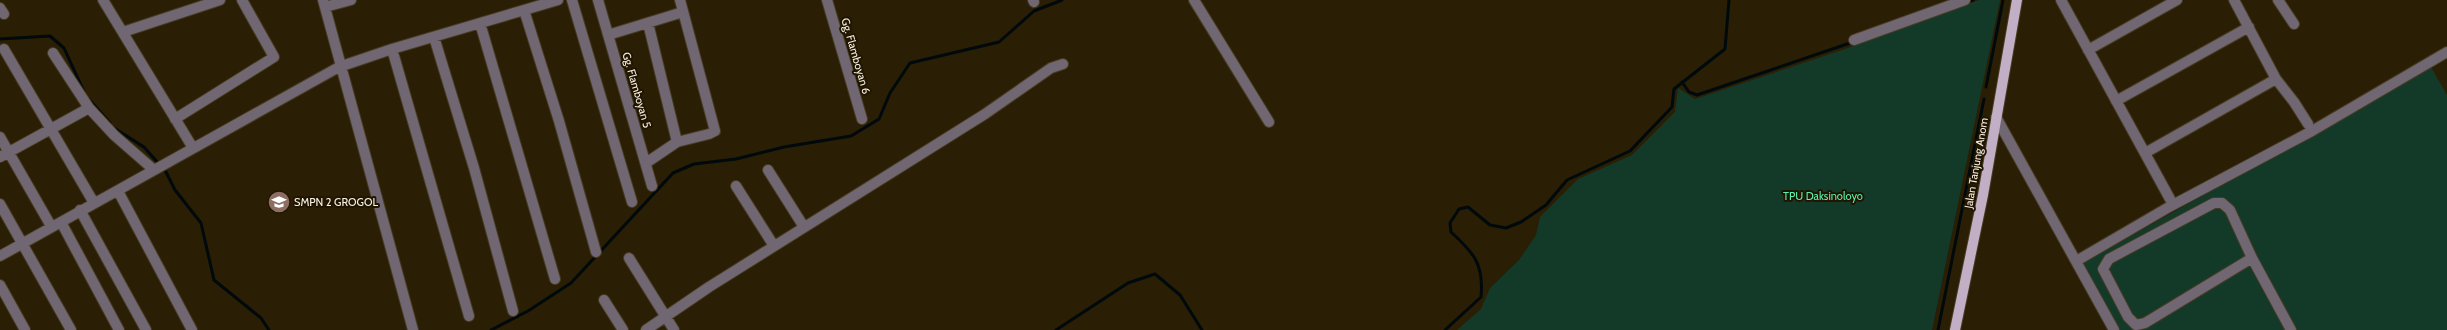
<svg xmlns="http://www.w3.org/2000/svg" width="2447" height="330" viewBox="0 0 2447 330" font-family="Cabin,sans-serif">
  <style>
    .green { fill: #133a29 }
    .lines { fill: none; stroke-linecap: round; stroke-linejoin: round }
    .stream { stroke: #00090c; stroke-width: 3 }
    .minor-casing { stroke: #473c23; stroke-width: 12 }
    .major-casing { stroke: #473c23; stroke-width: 12 }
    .minor { stroke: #716772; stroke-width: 10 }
    .major { stroke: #c3afc5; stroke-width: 10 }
    .labels { text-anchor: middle; stroke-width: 4; stroke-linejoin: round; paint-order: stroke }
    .street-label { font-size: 11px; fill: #faf2e3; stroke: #201500 }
    .park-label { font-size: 11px; fill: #59f1b1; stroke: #201500 }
    .poi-label { font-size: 11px; fill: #faf2e3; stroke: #201500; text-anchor: start }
  </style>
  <rect width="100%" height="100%" fill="#2a1e04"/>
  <path class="green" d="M1979,0H2000L1932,330H1457L1481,309L1490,288L1519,260L1536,235L1540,217L1578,179L1632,155L1675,112L1678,88L1695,99L1845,49Z
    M2431,67L2447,95V330H2113L2078,266Z"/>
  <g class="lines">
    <path class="stream" d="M1966,2L1973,0
      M0,39L50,36L64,48L86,96L110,123
      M1682,82L1689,92L1697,95L1853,42
      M1986,87L2003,0
      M114,128L144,147L166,172L175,190L201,223L214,280L261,318L269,330
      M491,330L528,311L571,283L673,173L694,164L736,159L784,147L851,136L879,119L890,93L910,63L999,42L1034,11L1062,0
      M1056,330L1128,283L1155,274L1180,295L1202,330
      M1445,330L1481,297C1484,264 1474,253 1451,232L1450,223L1459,209L1468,207L1490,225L1506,228L1521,222L1546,205L1567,180L1630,151L1672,107L1674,89L1725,49L1729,0
      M1938,330L1984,99"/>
    <g class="minor-casing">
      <path id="minor" d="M103,0L193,148
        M323,0L413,330
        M572,0L632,202
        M598,0L652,186
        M827,0L862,119
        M1033,0L1034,2
        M1194,0L1269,122
        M2061,0L2170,199
        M2234,0L2276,79L2294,102L2308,124
        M2278,0L2294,24
        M325,7L351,0
        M0,8L4,14
        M524,10L559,121L596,252
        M480,23L555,279
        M648,23L677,142
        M123,32L220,0
        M608,35L683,12
        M434,37L474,168L513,311
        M1854,40L1965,0
        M4,49L94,203
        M392,49L469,316
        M2088,50L2177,0
        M53,53L89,108L114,135L154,170
        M2116,101L2249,27
        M1996,117L2114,330
        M175,119L274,57L242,0
        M0,137L51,226
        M2145,153L2276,79
        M0,157L89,108
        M646,163L677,142L709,134L715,131L680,0
        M768,170L804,227
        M736,186L774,246
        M118,191L192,330
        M0,204L71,330
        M80,210L146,330
        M61,222L119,330
        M0,256L339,67L392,49L558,0
        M629,258L674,330
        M2252,258L2145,323L2136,325L2128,317L2103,269L2109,259L2214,203H2222L2230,210L2252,258L2291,330
        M2078,260L2169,207L2312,131L2447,52
        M0,285L25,330
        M604,300L623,330
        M646,330L709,287L985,114L1051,68L1063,64"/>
    </g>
    <g class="major-casing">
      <path id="major" d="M1955,330L1983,195L2017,0"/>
    </g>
    <use href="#minor" class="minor"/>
    <use href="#major" class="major"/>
  </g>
  <defs>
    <g id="school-disc" transform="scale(1.15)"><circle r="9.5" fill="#8d6e63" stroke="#201500"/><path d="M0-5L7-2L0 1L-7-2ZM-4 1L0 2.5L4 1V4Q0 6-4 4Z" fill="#fff"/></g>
  </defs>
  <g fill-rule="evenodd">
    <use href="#school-disc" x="279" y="202"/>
  </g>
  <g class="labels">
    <g class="street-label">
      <text transform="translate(856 56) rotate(74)" y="4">Gg. Flamboyan 6</text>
      <text transform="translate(637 90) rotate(74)" y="4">Gg. Flamboyan 5</text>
      <text transform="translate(1976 163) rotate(-80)" y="4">Jalan Tanjung Anom</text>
    </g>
    <g class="park-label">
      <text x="1823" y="200">TPU Daksinoloyo</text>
    </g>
    <g class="poi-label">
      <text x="294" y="206">SMPN 2 GROGOL</text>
    </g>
  </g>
</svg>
